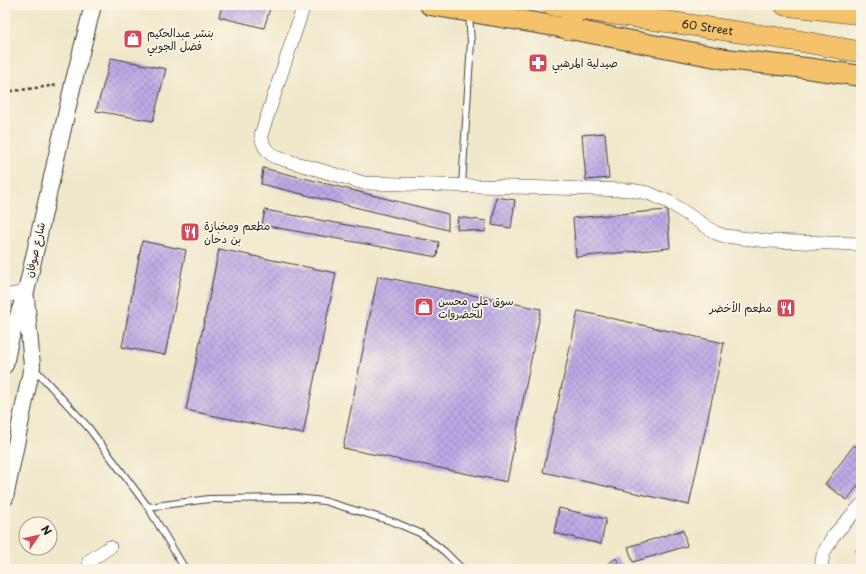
<svg xmlns="http://www.w3.org/2000/svg" width="866" height="574" viewBox="0 0 866 574" font-family="'Playpen Sans','Playpen Sans Arabic',sans-serif">
  <style>
    .building { fill: url(#building-cross-hatch) }
    .lines { fill: none; stroke-linecap: round; stroke-linejoin: round }
    .service-casing { stroke: #3c3b36; stroke-width: 8 }
    .minor-casing { stroke: #3c3b36; stroke-width: 14 }
    .tertiary-casing { stroke: #3c3b36; stroke-width: 18 }
    .primary-casing { stroke: #3c3b36; stroke-width: 22 }
    .trunk-casing { stroke: #3c3b36; stroke-width: 22 }
    .path { stroke: #3c3b36; stroke-width: 2.5; stroke-dasharray: 3 3; stroke-linecap: butt }
    .service { stroke: #fff; stroke-width: 6 }
    .minor { stroke: #fff; stroke-width: 13 }
    .tertiary { stroke: #fff; stroke-width: 16 }
    .primary { stroke: #f3c26a; stroke-width: 20 }
    .trunk { stroke: #f3c26a; stroke-width: 21 }
    .labels { text-anchor: middle; stroke-width: 3.5; stroke-linejoin: round; paint-order: stroke }
    .street-label { font-size: 11px; fill: #1c1c1c; stroke: #fcf5e5 }
    .poi-label { font-size: 11px; fill: #1c1c1c; stroke: #fcf5e5; text-anchor: start }
  </style>
  <defs>
    <pattern id="building-cross-hatch" width="8" height="8" patternUnits="userSpaceOnUse"><rect width="8" height="8" fill="#bdaae6"/><path d="M0 0l8 8M0 8l8-8" fill="none" stroke="#998aba"/></pattern>
  </defs>
  <rect width="100%" height="100%" fill="#fcf5e5"/>
  <filter id="ink" filterUnits="userSpaceOnUse"><feTurbulence type="fractalNoise" baseFrequency=".025" numOctaves="2"/><feDisplacementMap in="SourceGraphic" scale="8" xChannelSelector="R" yChannelSelector="G"/><feConvolveMatrix kernelMatrix="1 2 1 2 8 2 1 2 1" color-interpolation-filters="sRGB"/></filter>
  <filter id="wash" filterUnits="userSpaceOnUse"><feTurbulence type="fractalNoise" baseFrequency=".012" numOctaves="4" result="noise"/><feDisplacementMap in="SourceGraphic" scale="16" xChannelSelector="R" yChannelSelector="G"/><feGaussianBlur stdDeviation="0.9" result="paint"/><feColorMatrix in="noise" values="0 0 0 0 0 0 0 0 0 0 0 0 0 0 0 0 0 1.4 0 .05"/><feComposite in="paint" operator="in"/></filter>
  <g filter="url(#wash)">
    <rect width="100%" height="100%" fill="#efe8ca"/>
    <g id="blocks">
      <path class="building" d="M222,5H271L264,28L219,17Z
        M111,58L166,69L153,121L96,111Z
        M605,133L609,178L586,180L582,135Z
        M263,168L448,214V230L261,184Z
        M496,197L515,200L511,228L492,225Z
        M265,210L439,242L437,257L262,225Z
        M667,210L670,248L576,257L573,218Z
        M458,217L486,221L485,232L457,229Z
        M142,241L186,250L165,355L122,347Z
        M219,249L336,273L303,434L186,410Z
        M378,276L541,309L507,482L343,448Z
        M578,311L724,343L689,505L543,472Z
        M854,445L861,450V482L847,500L825,484Z
        M559,508L606,519L601,544L554,533Z
        M683,530L687,546L633,562L628,547Z
        M861,543V554L856,551Z
        M616,558L622,568L600,569Z"/>
    </g>
  </g>
  <g filter="url(#ink)">
    <use href="#blocks" fill-opacity="0" stroke="#3c3b36" stroke-width="1"/>
    <g class="lines">
      <g class="service-casing">
        <path id="service" d="M462,185L471,42L469,15
          M33,367L88,427L148,507L185,569
          M148,507L209,499L296,498L324,501L394,522L422,534L445,552L462,569"/>
      </g>
      <g class="minor-casing">
        <path id="minor" d="M304,5L261,135C263,146 266,151 275,157L364,183L630,190L648,193L669,202L716,233L725,236L768,241L861,244
          M5,296L26,292
          M93,569L89,561L110,547
          M821,569L823,554L833,536L861,505"/>
      </g>
      <g class="tertiary-casing">
        <path id="tertiary" d="M5,365L10,340L26,292L73,84L93,5
          M5,498L32,366L26,298"/>
      </g>
      <g class="primary-casing">
        <path id="primary" d="M430,5L554,26L726,59L806,68L861,76"/>
      </g>
      <g class="trunk-casing">
        <g id="trunk">
          <path id="s1" d="M553,5L793,40L861,52"/>
          <path d="M785,5L861,14"/>
          <path d="M468,11L469,5"/>
          <path d="M568,29L575,9"/>
        </g>
      </g>
      <path class="path" d="M5,92L58,85"/>
      <use href="#service" class="service"/>
      <use href="#minor" class="minor"/>
      <use href="#tertiary" class="tertiary"/>
      <use href="#primary" class="primary"/>
      <use href="#trunk" class="trunk"/>
    </g>
  </g>
  <defs>
    <g id="shop-square" transform="scale(1)"><rect x="-9" y="-9" width="18" height="18" rx="4" fill="#d1495b" stroke="#fcf5e5"/><path d="M-5-2.5h2.3a2.7 3.5 0 0 1 5.4 0H5L5.5 6h-11ZM-1.5-2.5h3a1.5 2.3 0 0 0-3 0Z" fill="#fff"/></g>
    <g id="pharmacy-square" transform="scale(1)"><rect x="-9" y="-9" width="18" height="18" rx="4" fill="#d1495b" stroke="#fcf5e5"/><path d="M-2-6h4v4h4v4h-4v4h-4v-4h-4v-4h4Z" fill="#fff"/></g>
    <g id="restaurant-square" transform="scale(1)"><rect x="-9" y="-9" width="18" height="18" rx="4" fill="#d1495b" stroke="#fcf5e5"/><path d="M-5-6h1v4h1v-4h1v4h1v-4h1v5L-1.5 .5V6h-2V.5L-5-1ZM5-6V6H3V1.5H1.5Q1.5-4 5-6Z" fill="#fff"/></g>
  </defs>
  <g fill-rule="evenodd">
    <use href="#shop-square" x="133" y="39"/>
    <use href="#pharmacy-square" x="538" y="63"/>
    <use href="#restaurant-square" x="190" y="232"/>
    <use href="#shop-square" x="424" y="307"/>
    <use href="#restaurant-square" x="786" y="308"/>
  </g>
  <g class="labels">
    <g class="street-label">
      <text dy="4" stroke="none"><textPath href="#s1" startOffset="156">60 Street</textPath></text>
      <text transform="translate(35 250) rotate(-77)" y="4">شارع صوفان</text>
    </g>
    <g class="poi-label">
      <text x="147" y="37">بنشر عبدالحكيم<tspan x="147" dy="13">فضل الجوبي</tspan></text>
      <text x="552" y="67">صيدلية المرهبي</text>
      <text x="204" y="230">مطعم ومخبازة<tspan x="204" dy="13">بن دحان</tspan></text>
      <text x="438" y="305">سوق علي محسن<tspan x="438" dy="13">للخضروات</tspan></text>
      <text x="772" y="312" text-anchor="end">مطعم الأخضر</text>
    </g>
  </g>
  <rect width="866" height="574" fill="none" stroke="#fcf5e5" stroke-width="20"/>
  <g transform="translate(38 536) rotate(56)"><circle r="19" fill="#fcf5e5" stroke="#a29e95"/>
  <path d="M0-3L7 15L0 10L-7 15Z" fill="#d1495b"/>
  <text y="-6" font-size="11" font-weight="bold" text-anchor="middle" fill="#1c1c1c">N</text>
  </g>
</svg>
